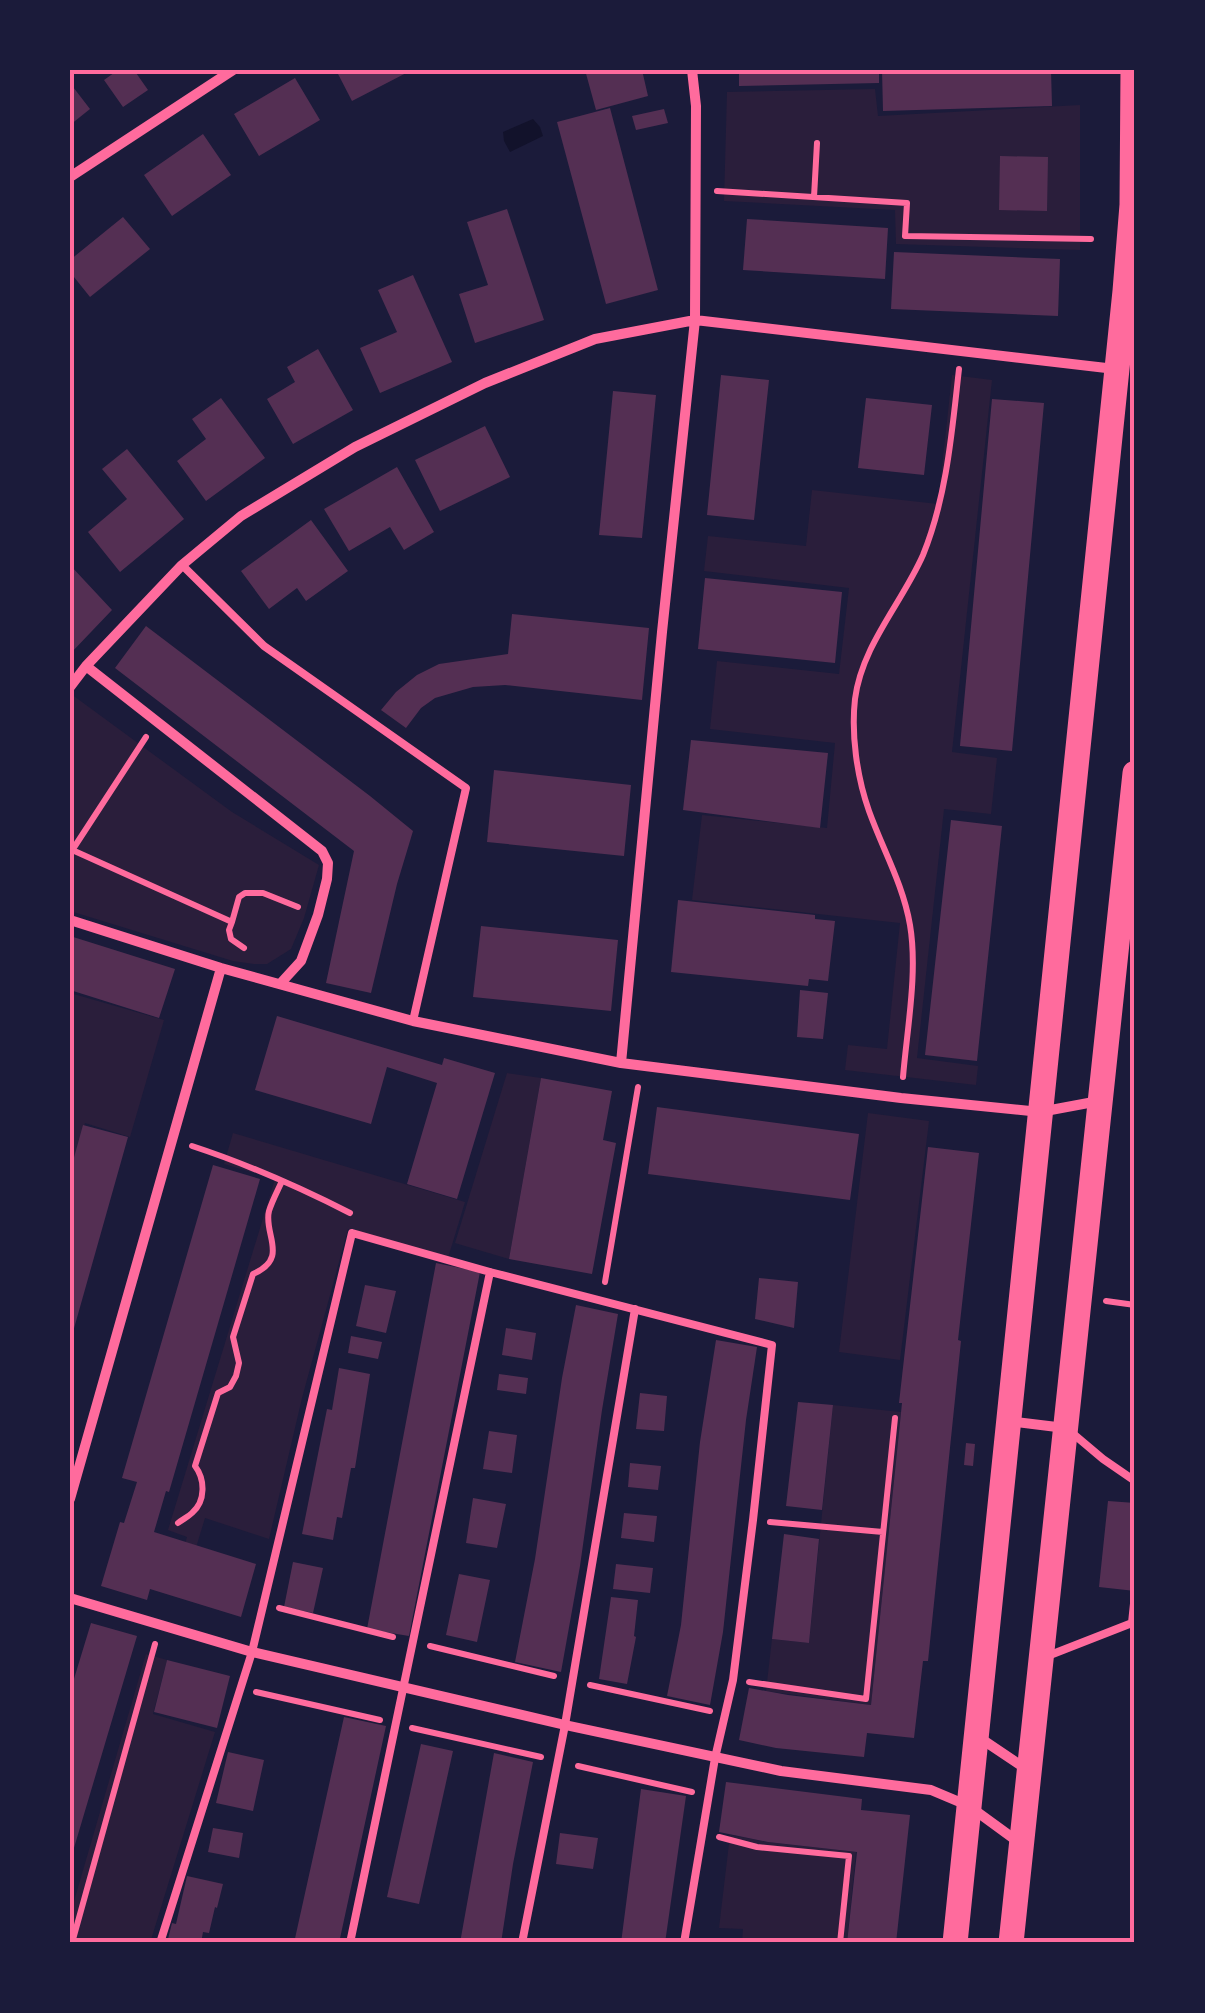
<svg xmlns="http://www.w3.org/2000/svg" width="1205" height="2013" viewBox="0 0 1205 2013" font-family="Roboto,sans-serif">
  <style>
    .green { fill: #2a1e3b }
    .water { fill: #12122b }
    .building { fill: #542f53 }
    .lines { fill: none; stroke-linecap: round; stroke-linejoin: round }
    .path { stroke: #ff6b9d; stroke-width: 6 }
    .service { stroke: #ff6b9d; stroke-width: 8 }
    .minor { stroke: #ff6b9d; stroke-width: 10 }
    .primary { stroke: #ff6b9d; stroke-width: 25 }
    .neatline { fill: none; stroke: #ff6b9d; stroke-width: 4 }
  </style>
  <rect width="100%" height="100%" fill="#1b1b3a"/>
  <path class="green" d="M875,89L878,116L1080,105V250L896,244L895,210L724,201L727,92Z
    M952,375L992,380L952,752L997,758L991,814L944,809L917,1058L978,1066L976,1085L845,1070L848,1045L887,1049L900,923L692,900L702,815L827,828L835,743L710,729L717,661L839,674L849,588L704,571L708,536L806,546L812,490L938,504Z
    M71,694L232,812L319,865L304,918L291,949L267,964H254L233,961L70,911Z
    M70,993L164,1020L130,1137L85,1123L70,1174Z
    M507,1073L541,1078L509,1259L455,1243Z
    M868,1113L929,1121L900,1360L839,1352Z
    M233,1133L465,1202L448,1258L348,1229L302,1398L269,1539L205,1518L183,1590L172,1587L187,1537L168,1530L275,1179L224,1164Z
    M833,1405L901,1412L871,1705L766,1691L772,1639L809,1643Z
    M146,1654L167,1660L153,1714L215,1732L150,1943H70V1915Z
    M730,1835L768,1842L856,1852L847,1943H742L743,1929L719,1928Z"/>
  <path class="water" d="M533,119L540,127L543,136L510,152L504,141L503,132Z"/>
  <path class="building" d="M118,70H134L148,90L123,107L104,80Z
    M340,70H412L352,101L337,72Z
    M585,70H642L648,96L596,110Z
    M739,70H879V83L739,86Z
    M882,70H1051L1052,106L883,111Z
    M295,78L320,120L259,156L234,114Z
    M70,83L90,109L70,125Z
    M610,108L658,290L606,304L557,122Z
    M664,109L668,123L636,130L632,116Z
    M203,134L231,175L172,216L144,175Z
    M1000,156L1048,157L1047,211L999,210Z
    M507,209L544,320L475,343L459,294L488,285L467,222Z
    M123,217L150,249L90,297L70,272V260Z
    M747,219L888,228L885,279L743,270Z
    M894,252L1060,259L1058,316L891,309Z
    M413,275L452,362L380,393L360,348L397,332L378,290Z
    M318,349L353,410L293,444L267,399L295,382L287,367Z
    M721,375L769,380L754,520L707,515Z
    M613,391L656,395L642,538L599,535Z
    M221,398L265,458L206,501L177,461L206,439L192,419Z
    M866,398L932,405L924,475L858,468Z
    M992,399L1044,403L1012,751L960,746Z
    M485,426L510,477L440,511L415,460Z
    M127,449L184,519L120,572L88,532L127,499L102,469Z
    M397,467L434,532L404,550L390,527L349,551L324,509Z
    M311,520L348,571L306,601L297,588L269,609L241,571Z
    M70,565L112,610L70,654Z
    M705,578L842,592L835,663L698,649Z
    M512,614L649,628L642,700L505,685L473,687L435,698L421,708L406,728L381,710L396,692L417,675L439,664L508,654Z
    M146,626L370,796L413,831L397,884L371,993L326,983L354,851L115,668Z
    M691,740L828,753L820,828L683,810Z
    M494,770L631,785L624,856L487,842Z
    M951,820L1002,826L977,1061L925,1055Z
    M678,900L815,915V919L835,921L828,981L809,979L808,986L671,972Z
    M481,926L618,940L611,1011L473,997Z
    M70,936L175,969L159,1018L70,990Z
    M800,990L828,993L823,1039L797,1037Z
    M277,1016L442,1065L444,1058L495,1073L457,1199L407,1184L437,1083L387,1067L371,1124L255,1090Z
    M541,1078L612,1091L603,1140L616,1143L592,1274L509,1259Z
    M657,1107L859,1134L850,1200L648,1174Z
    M83,1125L128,1137L71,1339L70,1172Z
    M928,1147L979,1153L958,1340L961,1341L928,1661H923L914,1738L867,1733L864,1757L776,1748L739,1740L749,1688L788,1695L871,1705L902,1403H899Z
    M213,1165L260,1179L169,1492L166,1491L154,1532L256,1564L241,1617L150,1589L147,1600L101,1586L120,1522L124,1523L137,1482L122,1478Z
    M436,1263L480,1272L409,1636L367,1629Z
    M759,1278L798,1282L794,1328L755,1319Z
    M365,1285L396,1291L386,1333L356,1326Z
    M576,1305L618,1314L602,1410L580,1566L561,1672L515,1662L535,1559L562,1378Z
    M506,1328L536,1333L532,1360L502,1355Z
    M351,1336L382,1342L378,1359L348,1353Z
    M716,1340L757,1347L746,1420L723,1632L710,1705L667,1696L681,1625L700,1442Z
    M339,1368L370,1374L355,1468H351L342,1518L337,1517L333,1540L302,1534L327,1409L332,1410Z
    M499,1374L528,1378L526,1394L497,1390Z
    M640,1393L667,1396L664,1431L636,1429Z
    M798,1402L833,1405L822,1510L786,1506Z
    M489,1431L517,1435L512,1473L483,1469Z
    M966,1443L975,1444L973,1466L964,1465Z
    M630,1463L661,1466L658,1490L628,1487Z
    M473,1498L506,1504L497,1548L466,1543Z
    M1108,1501L1135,1503V1591L1099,1587Z
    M624,1513L657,1516L654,1542L621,1538Z
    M784,1534L819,1539L809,1643L772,1639Z
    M293,1562L323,1568L313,1613L284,1607Z
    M616,1564L653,1568L650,1593L613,1589Z
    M459,1574L490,1580L477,1642L446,1635Z
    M611,1597L638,1600L634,1636L636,1637L627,1684L599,1679Z
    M91,1623L137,1636L71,1858L70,1692Z
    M167,1660L230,1676L217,1728L154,1712Z
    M344,1717L386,1726L339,1943H294Z
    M421,1744L453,1751L419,1904L387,1897Z
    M228,1752L264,1760L253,1811L216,1803Z
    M494,1753L533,1762L513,1864L501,1943H460Z
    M726,1782L862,1799L861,1810L910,1815L896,1943H847L857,1852L768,1842L719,1832Z
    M641,1789L686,1796L665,1943H621Z
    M213,1828L243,1833L239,1858L208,1852Z
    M560,1833L598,1838L593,1869L556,1864Z
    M187,1876L223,1884L217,1908L215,1907L209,1933L203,1932L201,1943H167L172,1923L176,1924Z"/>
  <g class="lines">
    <path class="path" d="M717,191L907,203L905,236L1091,239
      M814,197L817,143
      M70,849L232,922L239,897L245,893H263L298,907
      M73,849L146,737
      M232,922L229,930L231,939L244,948
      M903,1077C907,1029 918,972 910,925C903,884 883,850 869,811C857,777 851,735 855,699C862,645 902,603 923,555C947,496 952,431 959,369
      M192,1146C247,1164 299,1187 350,1213
      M605,1282L638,1087
      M1106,1301L1135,1305
      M770,1522L883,1532
      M178,1523C183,1519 188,1517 192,1513C206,1501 205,1479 195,1466L218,1393L230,1387L236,1376L239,1363L233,1337L253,1274C290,1258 263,1234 269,1211C272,1201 278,1190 282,1181
      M279,1608L393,1637
      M430,1646L554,1676
      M749,1682L866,1699L895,1418
      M590,1685L710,1711
      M256,1692L380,1720
      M412,1728L541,1757
      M578,1766L692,1792
      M719,1837L757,1847L849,1856L840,1943
      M72,1943L155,1644"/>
    <path class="service" d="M182,565L264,646L466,788L413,1021
      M1071,1432L1103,1459L1135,1481
      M1045,1657L1132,1623L1135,1594
      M160,1943L252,1652L352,1233L490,1272L772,1345L753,1520L733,1680L715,1758L684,1943
      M350,1943L490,1272
      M522,1943L565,1725L635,1309"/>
    <path class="minor" d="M70,177L233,70
      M86,666L322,851L328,863L327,879L318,915L301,961L280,984
      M70,687L86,666L182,565L241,516L355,447L485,383L595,339L695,320L1115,369
      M70,920L221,968L413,1021L621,1063L901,1098L1040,1112L1099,1101
      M621,1063L662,632L695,320L696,106L692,70
      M1008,1421L1065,1428
      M70,1499L221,968
      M70,1598L252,1652L565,1725L781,1771L931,1790L969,1806L1021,1844
      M977,1736L1029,1771"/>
    <path class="primary" d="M955,1943L1125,291L1132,205L1133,70
      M1011,1943L1135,773"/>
  </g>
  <rect width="1205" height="2013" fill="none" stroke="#1b1b3a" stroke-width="145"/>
  <rect x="72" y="72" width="1060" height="1868" class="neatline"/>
</svg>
